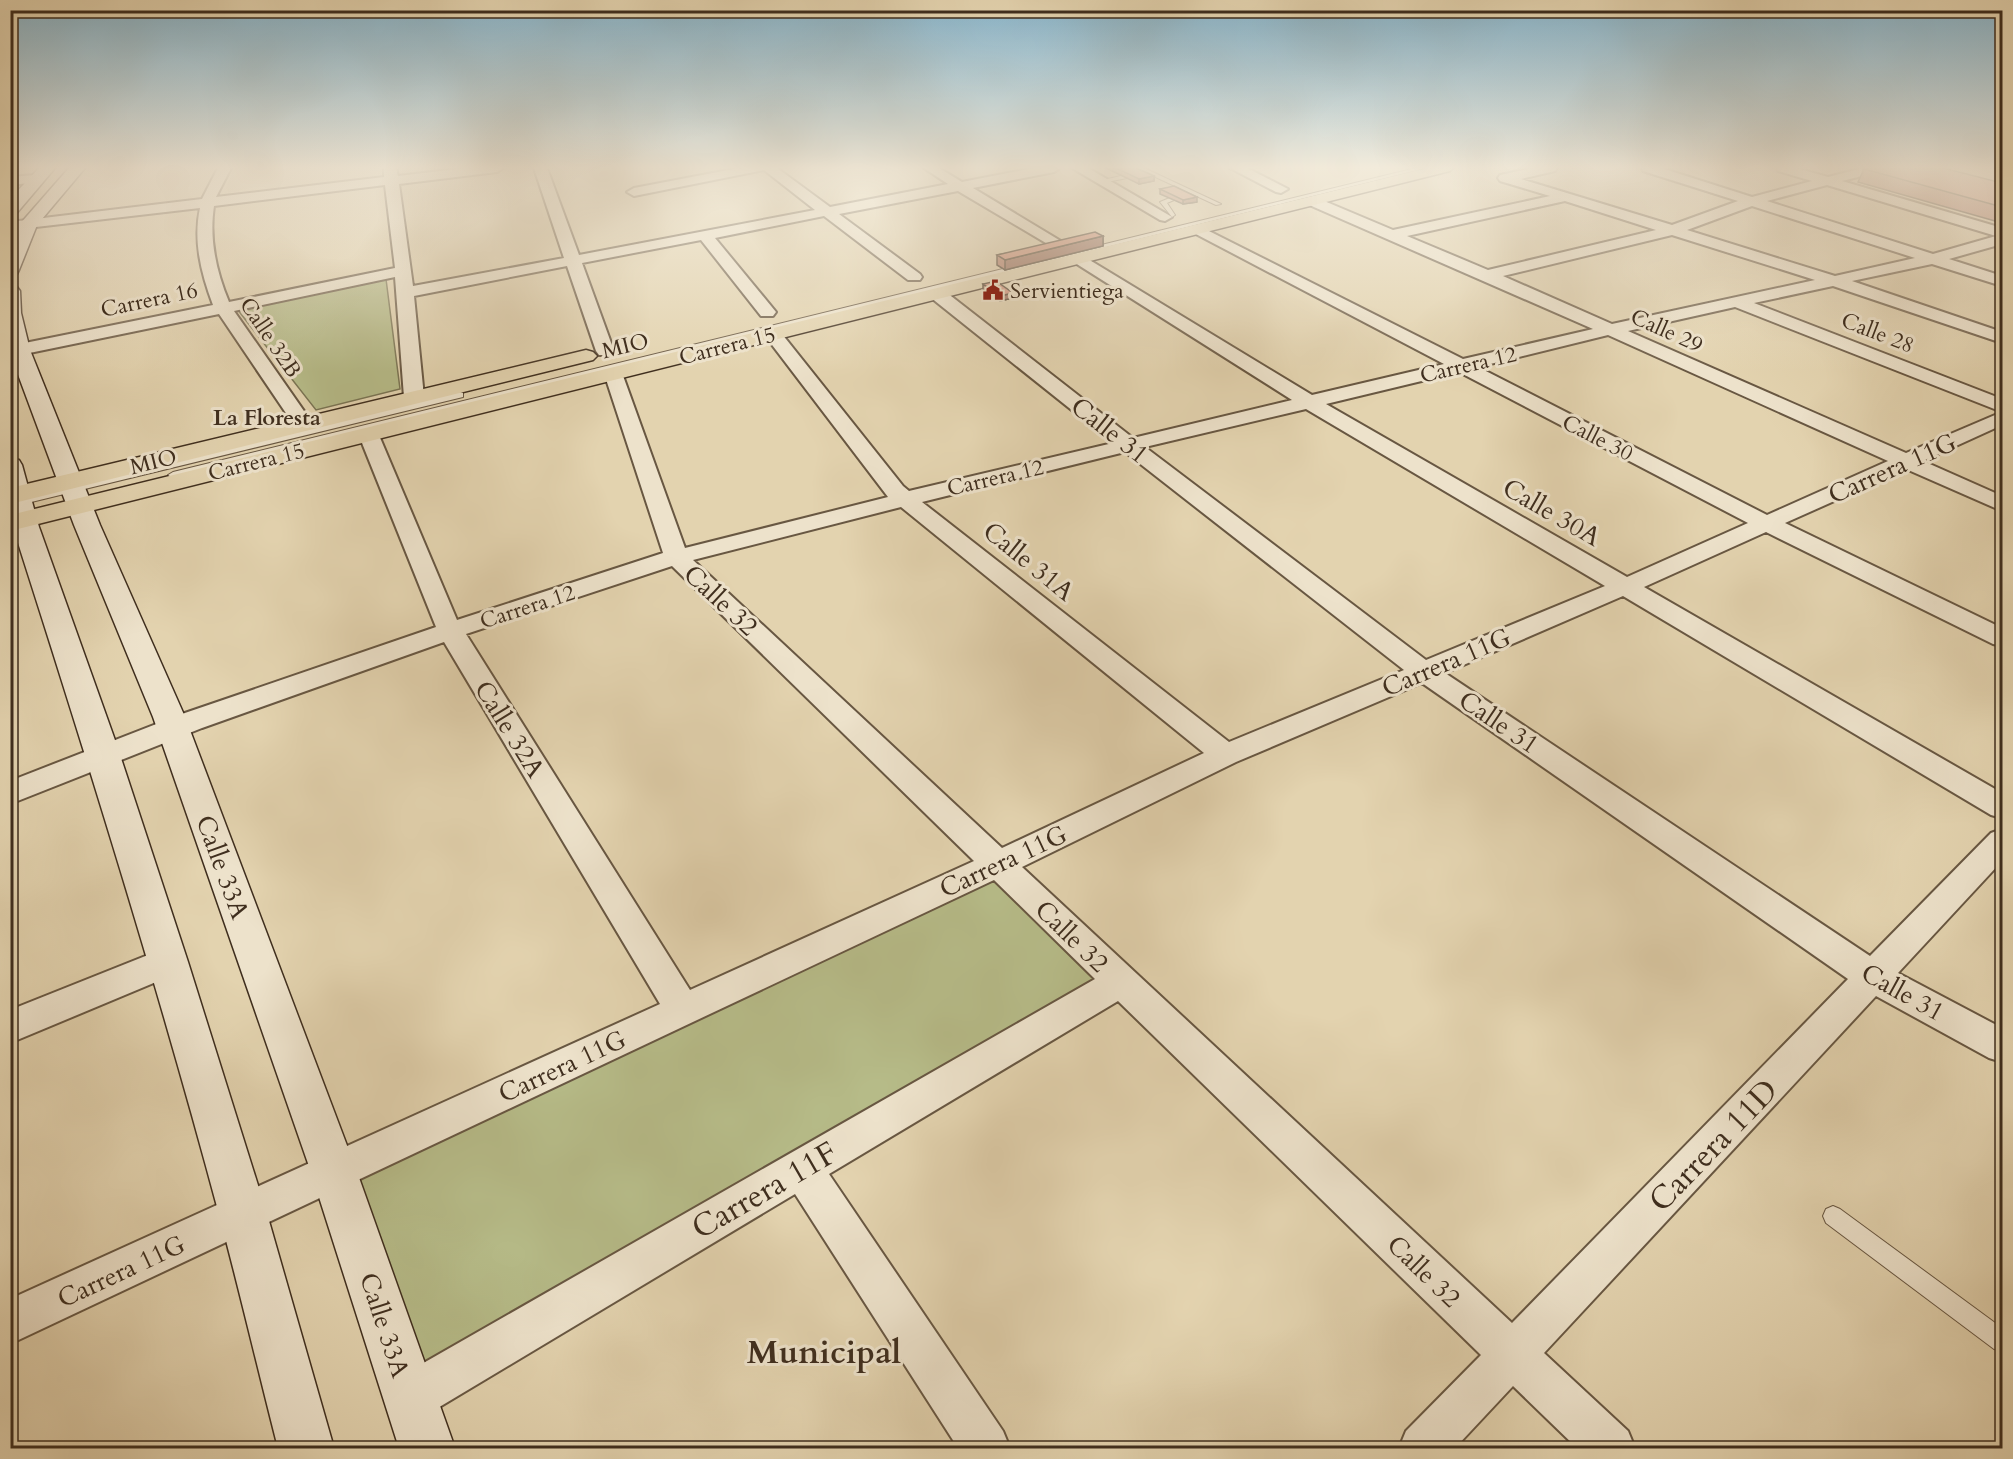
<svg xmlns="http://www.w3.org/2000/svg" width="2013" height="1459" viewBox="0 0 2013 1459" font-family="Cardo,serif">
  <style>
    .green { fill: #b6bb88; stroke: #7a7453; stroke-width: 1.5 }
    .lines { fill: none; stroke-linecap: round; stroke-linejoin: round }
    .service-casing { stroke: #685742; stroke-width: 2 }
    .minor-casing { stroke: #685742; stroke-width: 4 }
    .secondary-casing { stroke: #3f2e1e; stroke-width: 3 }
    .primary-casing { stroke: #3f2e1e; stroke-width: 3 }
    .service { fill: #ede2cb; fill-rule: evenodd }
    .minor { fill: #ede2cb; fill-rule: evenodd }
    .secondary { fill: #ede2cb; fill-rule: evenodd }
    .primary { fill: #e3d3af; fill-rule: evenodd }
    .wall { fill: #b37765; stroke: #3f2e1e; stroke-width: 1.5 }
    .shaded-wall { fill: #926152; stroke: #3f2e1e; stroke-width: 1.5 }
    .building { fill: #d08a75; stroke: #3f2e1e; stroke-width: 1.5 }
    .labels { text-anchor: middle; stroke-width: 6; stroke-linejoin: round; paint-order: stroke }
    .far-poi-label { font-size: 22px; fill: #3f2e1e; stroke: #ede2cb; text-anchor: start }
    .far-street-label { font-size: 22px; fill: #3f2e1e; stroke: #ede2cb }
    .far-neighbourhood-label { font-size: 22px; font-weight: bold; fill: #3f2e1e; stroke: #ede2cb }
    .street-label { font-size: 26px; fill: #3f2e1e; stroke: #ede2cb }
    .near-street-label { font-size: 32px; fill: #3f2e1e; stroke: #ede2cb }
    .near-neighbourhood-label { font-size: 33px; font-weight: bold; fill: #3f2e1e; stroke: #ede2cb }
  </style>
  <rect width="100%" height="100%" fill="#e3d3af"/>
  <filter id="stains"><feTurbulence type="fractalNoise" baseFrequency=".00333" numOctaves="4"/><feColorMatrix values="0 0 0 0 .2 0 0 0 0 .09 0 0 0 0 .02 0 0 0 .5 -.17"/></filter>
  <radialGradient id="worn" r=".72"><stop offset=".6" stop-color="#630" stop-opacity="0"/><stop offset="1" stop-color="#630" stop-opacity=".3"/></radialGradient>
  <path class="green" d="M386,279L400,389L316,410L237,309Z
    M998,864L1120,982L409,1398L334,1172Z"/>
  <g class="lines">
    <g class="service-casing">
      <path id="service" d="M1136,168H1144L1221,204L1216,205Z
        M1416,168H1426L173,478L168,475L173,472Z
        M1125,175L1127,178L1102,183L1099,181Z
        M1172,197L1174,200L1167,203L1175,215L1172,217L1160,202Z
        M460,392L463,393V397L15,506L10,504L11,501Z
        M1833,1206L1840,1209L2002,1328V1351L1994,1349L1826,1223L1823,1216L1826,1209Z"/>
    </g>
    <g class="minor-casing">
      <path id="minor" d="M218,168H231L216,197L384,177V168H396L398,176L465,168H503L497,172L399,184L413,286L564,258L534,168H547L579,255L815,210L764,170L634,196L627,192L634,188L739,168H777L830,207L948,184L924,168H939L962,182L1034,168H1060L1054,172L973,188L1064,243L1061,246H1051L958,191L839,214L920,274L922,277L920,280H908L824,216L715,238L776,312L773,316H761L701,240L582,263L614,351L611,355H599L596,351L567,266L414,296L424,397L421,401H407L404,397L395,277L234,311L313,424L310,428H296L219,314L10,357V346L213,305C201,273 193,241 200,208L10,230V222L202,199ZM385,185L395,268L229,302C216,271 209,239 214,206Z
        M1072,168H1088L1172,217L1165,221L1160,220Z
        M1230,168H1247L1288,189L1281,193L1276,192Z
        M1533,168H1557L1555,171L1521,179L1672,225L1738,201L1643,171L1642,168H1661L1752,197L1812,181L1778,171L1777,168H1796L1828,177L1863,168H1883L1882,171L1842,181L2002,228V244L1949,259L2002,276V286L1932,264L1852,281L2002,332V343L1833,286L1754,303L2002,399V412L1735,307L1628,331L1906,453L2002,412V425L1923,461L2002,496V511L1906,469L1785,523L2002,628V646L1993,644L1766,532L1644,587L2002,793V818L1991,815L1623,596L1445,673L1870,956L1991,833L2002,829V861L1898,973L2002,1028V1062L1989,1058L1876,996L1544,1353L1628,1431L1635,1448H1577L1513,1386L1455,1448H1399L1406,1431L1481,1355L1118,1001L829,1174L1003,1431L1010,1448H958L795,1194L426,1415L409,1421L392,1415L386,1398L392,1381L1095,979L994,880L10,1344V1299L660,1004L444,642L202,728L10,804V781L182,714L436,627L358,433L361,429H375L378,433L457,620L663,553L604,373L606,369H620L622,373L685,548L888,497L763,333L766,329H778L903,486L909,491L1113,443L930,297L928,293L930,289H942L1133,438L1292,400L1072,261L1070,258L1072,255L1078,253L1312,395L1444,364L1192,232L1190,229L1192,226L1197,225L1463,359L1593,329L1307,204L1305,201L1307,198H1317L1393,230L1550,196L1500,181L1498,178L1500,175ZM1827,185L1996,236L1933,254L1767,201ZM1565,201L1656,230L1488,270L1407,236ZM1752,206L1915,258L1835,276L1687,230ZM1672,235L1815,280L1612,324L1503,276ZM1608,335L1888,461L1767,515L1478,367ZM1459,372L1748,523L1627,577L1326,404ZM1306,409L1605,586L1426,660L1145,447ZM1125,452L1404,670L1229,742L922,502ZM901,507L1204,753L1002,848L693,560ZM672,566L974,861L690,990L466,634ZM1422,683L1848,979L1512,1323L1022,867L1236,762Z
        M35,175L42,179L40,182L10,185V177Z
        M168,947L180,952L185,962L180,972L10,1043V1010Z"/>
    </g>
    <g class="secondary-casing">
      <path id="secondary" d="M39,168H55L16,214L10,215V199Z
        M69,168H85L37,225L19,270L17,274L10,275V247L20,224Z
        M10,285L17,287L20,291L21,313L30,350L100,525L185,717L357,1172L455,1448H399L311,1172L153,717L74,525L10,353Z
        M10,458L19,460L22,465L39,527L116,743L188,962L267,1214L334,1448H278C258,1370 240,1292 219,1214C157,983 86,755 13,527L10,518Z"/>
    </g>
    <g class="primary-casing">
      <path id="primary" d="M1427,168H1453L1450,171L10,531V515Z
        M586,350L593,352L597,356L593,360L10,504V488Z"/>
    </g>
    <use href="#service" class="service"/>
    <use href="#minor" class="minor"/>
    <use href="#secondary" class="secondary"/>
    <use href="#primary" class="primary"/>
  </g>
  <path class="wall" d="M1106,168H1136L1154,176V181L1139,184Z
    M1864,169L2002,183V223L1858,182Z
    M1160,189L1197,202L1183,204L1160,194Z
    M1103,236V246L1005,270L997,265V255Z
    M983,284L1013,293V298L1000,301L983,289Z"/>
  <path class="shaded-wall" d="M1154,176V181L1139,184V179Z
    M1197,197V202L1183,204V200Z
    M1103,236V246L1005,270V260Z
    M1013,293V298L1000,301V296Z"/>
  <path class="building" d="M1116,168H1136L1154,176L1139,179Z
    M1867,168H1943L2002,183V207L1864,169Z
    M1174,186L1197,197L1183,200L1160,189Z
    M1095,232L1103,236L1005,260L997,255Z
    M996,281L1013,293L1000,296L983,284Z"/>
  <linearGradient id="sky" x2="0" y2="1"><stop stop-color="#87b6ce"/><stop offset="0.45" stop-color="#f2ebdb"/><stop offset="1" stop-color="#f2ebdb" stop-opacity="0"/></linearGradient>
  <rect width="2013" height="372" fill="url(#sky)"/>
  <defs>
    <g id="civic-bare" transform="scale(1.62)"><path d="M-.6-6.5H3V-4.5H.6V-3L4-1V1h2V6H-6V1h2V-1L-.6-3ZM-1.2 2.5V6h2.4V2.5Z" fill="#8f2418" stroke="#ede2cb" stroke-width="2.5" paint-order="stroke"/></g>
  </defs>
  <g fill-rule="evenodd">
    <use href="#civic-bare" x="993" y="290"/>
  </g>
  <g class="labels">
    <g class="far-poi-label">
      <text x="1010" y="298">Servientiega</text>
    </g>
    <g class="far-street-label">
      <text transform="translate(149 299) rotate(-12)" y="8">Carrera 16</text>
      <text transform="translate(1667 330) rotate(24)" y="8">Calle 29</text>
      <text transform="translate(1878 332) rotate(21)" y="8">Calle 28</text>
      <text transform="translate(271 337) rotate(56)" y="8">Calle 32B</text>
      <text transform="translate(625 345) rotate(-14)" y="8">MIO</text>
      <text transform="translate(727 345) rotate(-14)" y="8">Carrera 15</text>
      <text transform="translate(1468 364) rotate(-13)" y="8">Carrera 12</text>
      <text transform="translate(1598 437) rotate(27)" y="8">Calle 30</text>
      <text transform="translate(153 461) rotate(-14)" y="8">MIO</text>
      <text transform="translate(256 461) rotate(-14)" y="8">Carrera 15</text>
      <text transform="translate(995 477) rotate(-13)" y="8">Carrera 12</text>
      <text transform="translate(527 606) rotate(-18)" y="8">Carrera 12</text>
    </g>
    <g class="far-neighbourhood-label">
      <text x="267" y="425">La Floresta</text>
    </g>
    <g class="street-label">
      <text transform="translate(1110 430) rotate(38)" y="9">Calle 31</text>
      <text transform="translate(1892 468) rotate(-24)" y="9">Carrera 11G</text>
      <text transform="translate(1552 512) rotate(30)" y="9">Calle 30A</text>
      <text transform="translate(1029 561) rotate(39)" y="9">Calle 31A</text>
      <text transform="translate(721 600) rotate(43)" y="9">Calle 32</text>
      <text transform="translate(1446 662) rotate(-23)" y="9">Carrera 11G</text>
      <text transform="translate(1499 722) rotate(34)" y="9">Calle 31</text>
      <text transform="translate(510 729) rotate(58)" y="9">Calle 32A</text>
      <text transform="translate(1003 861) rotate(-25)" y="9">Carrera 11G</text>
      <text transform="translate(223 867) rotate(70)" y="9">Calle 33A</text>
      <text transform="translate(1072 936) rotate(44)" y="9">Calle 32</text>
      <text transform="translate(1903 992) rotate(29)" y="9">Calle 31</text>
      <text transform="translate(562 1066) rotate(-25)" y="9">Carrera 11G</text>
      <text transform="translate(121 1271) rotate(-25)" y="9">Carrera 11G</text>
      <text transform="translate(1424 1271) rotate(44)" y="9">Calle 32</text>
      <text transform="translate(385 1325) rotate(72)" y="9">Calle 33A</text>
    </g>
    <g class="near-street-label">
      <text transform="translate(1713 1145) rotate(-46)" y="11">Carrera 11D</text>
      <text transform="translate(764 1190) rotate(-30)" y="11">Carrera 11F</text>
    </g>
    <g class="near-neighbourhood-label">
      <text x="824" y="1363">Municipal</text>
    </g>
  </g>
  <rect width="2013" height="1459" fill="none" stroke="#e3d3af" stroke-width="36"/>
  <rect x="12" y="12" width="1989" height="1435" fill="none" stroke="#3f2e1e" stroke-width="3"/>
  <rect x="18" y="18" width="1977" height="1423" fill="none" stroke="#3f2e1e" stroke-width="1.5"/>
  <rect width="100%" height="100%" filter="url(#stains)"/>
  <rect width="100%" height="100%" fill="url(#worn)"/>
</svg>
